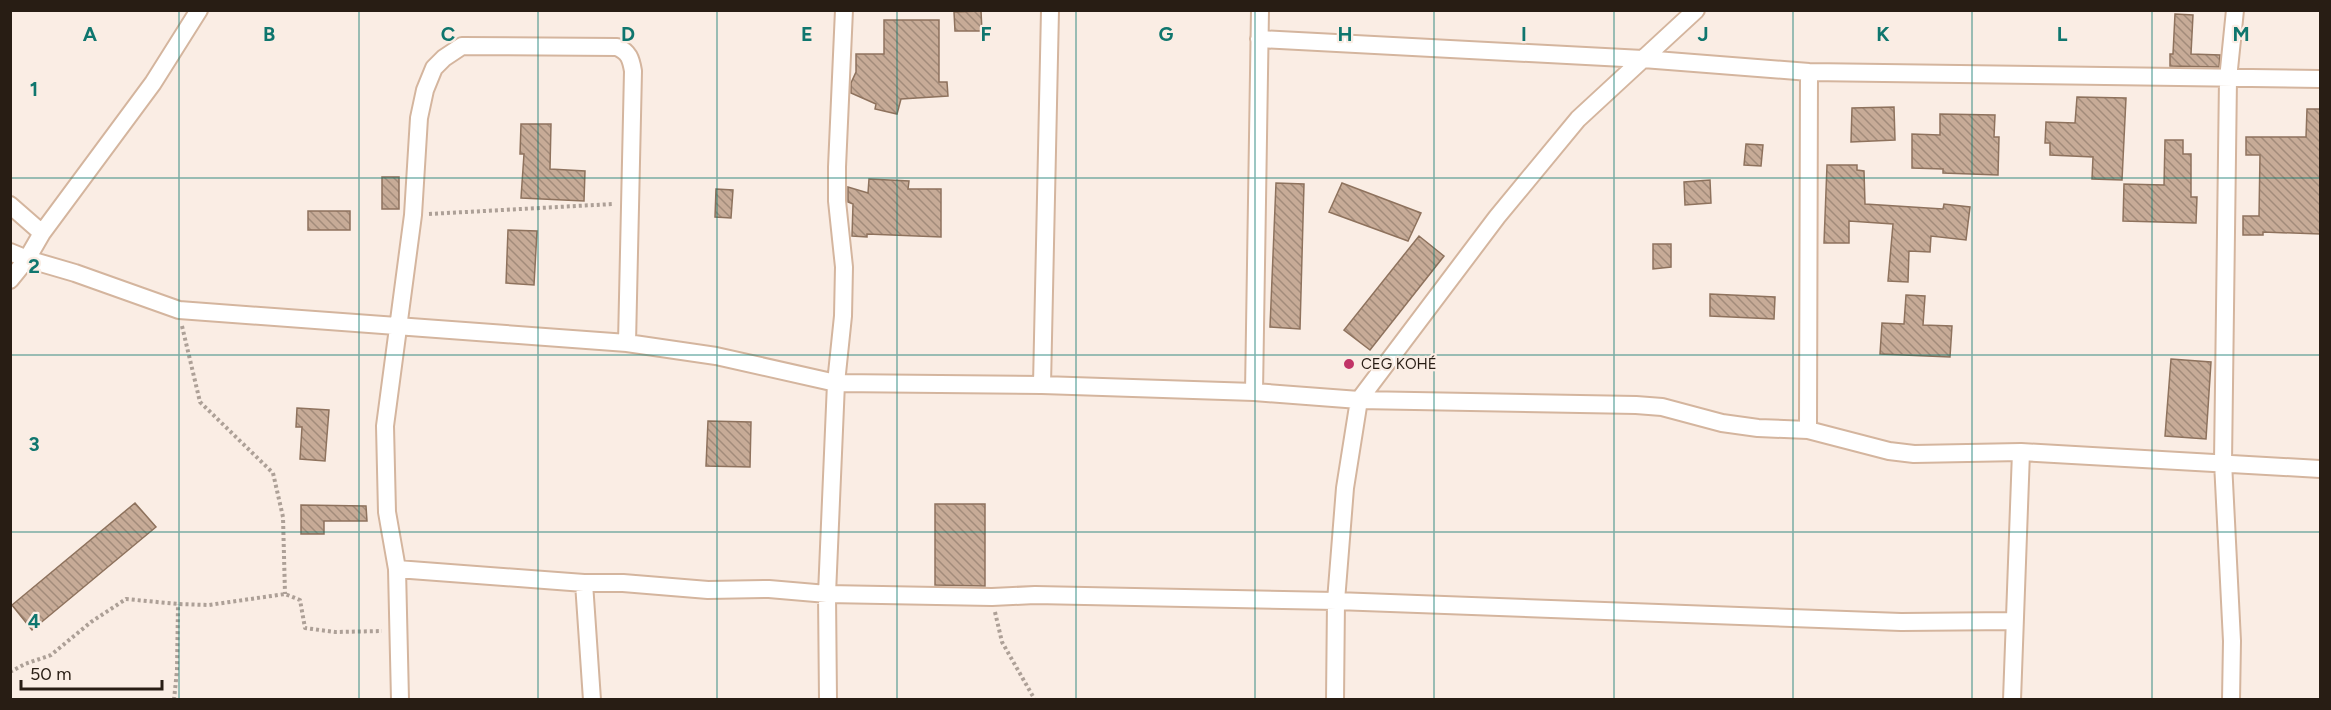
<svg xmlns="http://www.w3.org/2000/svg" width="2331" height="710" viewBox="0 0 2331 710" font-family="Figtree,sans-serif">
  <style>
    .building { fill: url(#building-back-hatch); stroke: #8e725d; stroke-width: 1.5 }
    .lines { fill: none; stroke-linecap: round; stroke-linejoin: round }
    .minor-casing { stroke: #d4b59e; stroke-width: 20 }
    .path { stroke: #ada097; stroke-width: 4; stroke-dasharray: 3 3; stroke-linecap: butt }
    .minor { stroke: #fff; stroke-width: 16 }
    .grid { fill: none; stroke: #0f766e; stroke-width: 1.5; stroke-opacity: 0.55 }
    .poi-dot { fill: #c13467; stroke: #faede4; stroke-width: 2 }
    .labels { text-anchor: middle; stroke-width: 4.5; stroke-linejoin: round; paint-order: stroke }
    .poi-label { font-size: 15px; fill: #281d14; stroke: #faede4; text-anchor: start }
    .grid-label { font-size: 20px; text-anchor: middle; font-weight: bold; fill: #0f766e; stroke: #faede4; stroke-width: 4.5; stroke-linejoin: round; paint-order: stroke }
  </style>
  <defs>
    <pattern id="building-back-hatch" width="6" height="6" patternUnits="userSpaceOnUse" patternTransform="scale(1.5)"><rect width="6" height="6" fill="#c7ab97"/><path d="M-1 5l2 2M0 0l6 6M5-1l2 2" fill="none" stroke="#a28b7a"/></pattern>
  </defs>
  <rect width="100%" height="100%" fill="#faede4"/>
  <path class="building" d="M981,11L982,31H955L954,12Z
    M2175,14L2193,15L2191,54L2220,55L2219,67L2170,66V54H2173Z
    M884,20H939V82H947L948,96L901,99L897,114L875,109L876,104L851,93V83L856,72V54H884Z
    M2077,97L2126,98L2122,180L2092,179L2093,157L2050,155V143H2045L2046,122L2075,123Z
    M1894,107L1895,140L1851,142L1852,108Z
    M2307,109H2320V234L2263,232V235H2243V216H2259L2260,155H2246V137H2306Z
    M1940,114L1995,115L1994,137H1999L1998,175L1943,173V169L1912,168V134L1940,135Z
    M521,124H551L550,169L585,171L584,201L521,198L524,154H520Z
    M2165,140H2183V154H2191V197H2197L2196,223L2123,221L2124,184L2164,185Z
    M1746,144L1763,145L1761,166L1744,165Z
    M1827,165H1857V170L1864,171L1865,204L1943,209L1944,204L1970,207L1966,240L1931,236L1930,252L1909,251L1908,282L1888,281L1893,224L1849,221V243H1824Z
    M382,177H399V209H382Z
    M869,179L909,181L908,189H941V237L867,234V237L852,236L853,204L848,202V187L868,193Z
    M1710,180L1711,203L1685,205L1684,182Z
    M1276,183L1304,184L1300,329L1270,327Z
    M1342,183L1421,213L1408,241L1329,212Z
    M716,189L733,190L731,218L715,217Z
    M308,211H350V230H308Z
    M508,230L537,231L534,285L506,283Z
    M1419,236L1444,256L1370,350L1344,330Z
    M1653,244H1671V267L1653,269Z
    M1710,294L1775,297L1774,319L1710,316Z
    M1906,295L1925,296L1923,325L1952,326L1950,357L1880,354L1882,323L1904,324Z
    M2171,359L2211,362L2206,439L2165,436Z
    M297,408L329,410L325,461L300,459L302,427H296Z
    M708,421L751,422L750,467L706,466Z
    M135,503L156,527L32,630L12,605Z
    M935,504H985V586L935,585Z
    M301,505L366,506L367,521H324V534H301Z"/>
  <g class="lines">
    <g class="minor-casing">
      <path id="minor" d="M1259,39L1643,59L1809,72L2320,79
        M10,205L42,233
        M10,252L27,259L75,273L179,310L627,343L716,356L836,383L1042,385L1254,392L1359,400L1636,405L1662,407L1722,423L1758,428L1808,430L1889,451L1914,454L2021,452L2320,469
        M10,280L27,259L42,233L153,83L199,10
        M1042,385L1050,10
        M1254,392L1260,10
        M1808,430L1809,72
        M397,569L584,583H623L708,590L769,589L827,594L992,597L1035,595L1336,601L1901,622L2014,621
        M584,583L592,700
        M400,700L397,569L387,512L385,426L413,215L419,118L425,90L434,68L444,58L462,46L617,47C629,52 631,59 633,71L627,343
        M828,700L827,594L836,383L843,316L844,267L837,201V167L844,10
        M1335,700L1336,601L1345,488L1359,400L1497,217L1578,119L1696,10
        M2012,700L2021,452
        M2231,700L2232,641L2223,462L2228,79L2235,10"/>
    </g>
    <path class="path" d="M429,214L613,204
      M182,326L200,402L273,473L283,517L285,594
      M995,612L1002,642L1035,700
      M10,672L25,664L51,655L91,622L126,599L178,604L209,605L285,594L300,600L305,628L335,632L382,631
      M174,700L177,670L178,604"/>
    <use href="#minor" class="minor"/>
  </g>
  <path class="grid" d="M179,10V700M359,10V700M538,10V700M717,10V700M897,10V700M1076,10V700M1255,10V700M1434,10V700M1614,10V700M1793,10V700M1972,10V700M2152,10V700M10,178H2320M10,355H2320M10,532H2320"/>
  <circle class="poi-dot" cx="1349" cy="364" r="6"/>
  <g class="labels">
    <g class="poi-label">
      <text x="1361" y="369">CEG KOHÉ</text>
    </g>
  </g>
  <g class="grid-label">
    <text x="90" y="41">A</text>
    <text x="269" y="41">B</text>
    <text x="448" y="41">C</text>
    <text x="628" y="41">D</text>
    <text x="807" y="41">E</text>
    <text x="986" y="41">F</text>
    <text x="1166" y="41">G</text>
    <text x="1345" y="41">H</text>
    <text x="1524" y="41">I</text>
    <text x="1703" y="41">J</text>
    <text x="1883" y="41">K</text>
    <text x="2062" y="41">L</text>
    <text x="2241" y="41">M</text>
    <text x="34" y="96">1</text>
    <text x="34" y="273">2</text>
    <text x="34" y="451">3</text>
    <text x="34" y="628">4</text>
  </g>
  <rect width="2331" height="710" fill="none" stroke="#281d14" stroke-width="24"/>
  <path d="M21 680v9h141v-9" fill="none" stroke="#281d14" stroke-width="3"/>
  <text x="30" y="680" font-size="18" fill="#281d14" stroke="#faede4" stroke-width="4.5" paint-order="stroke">50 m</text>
</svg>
